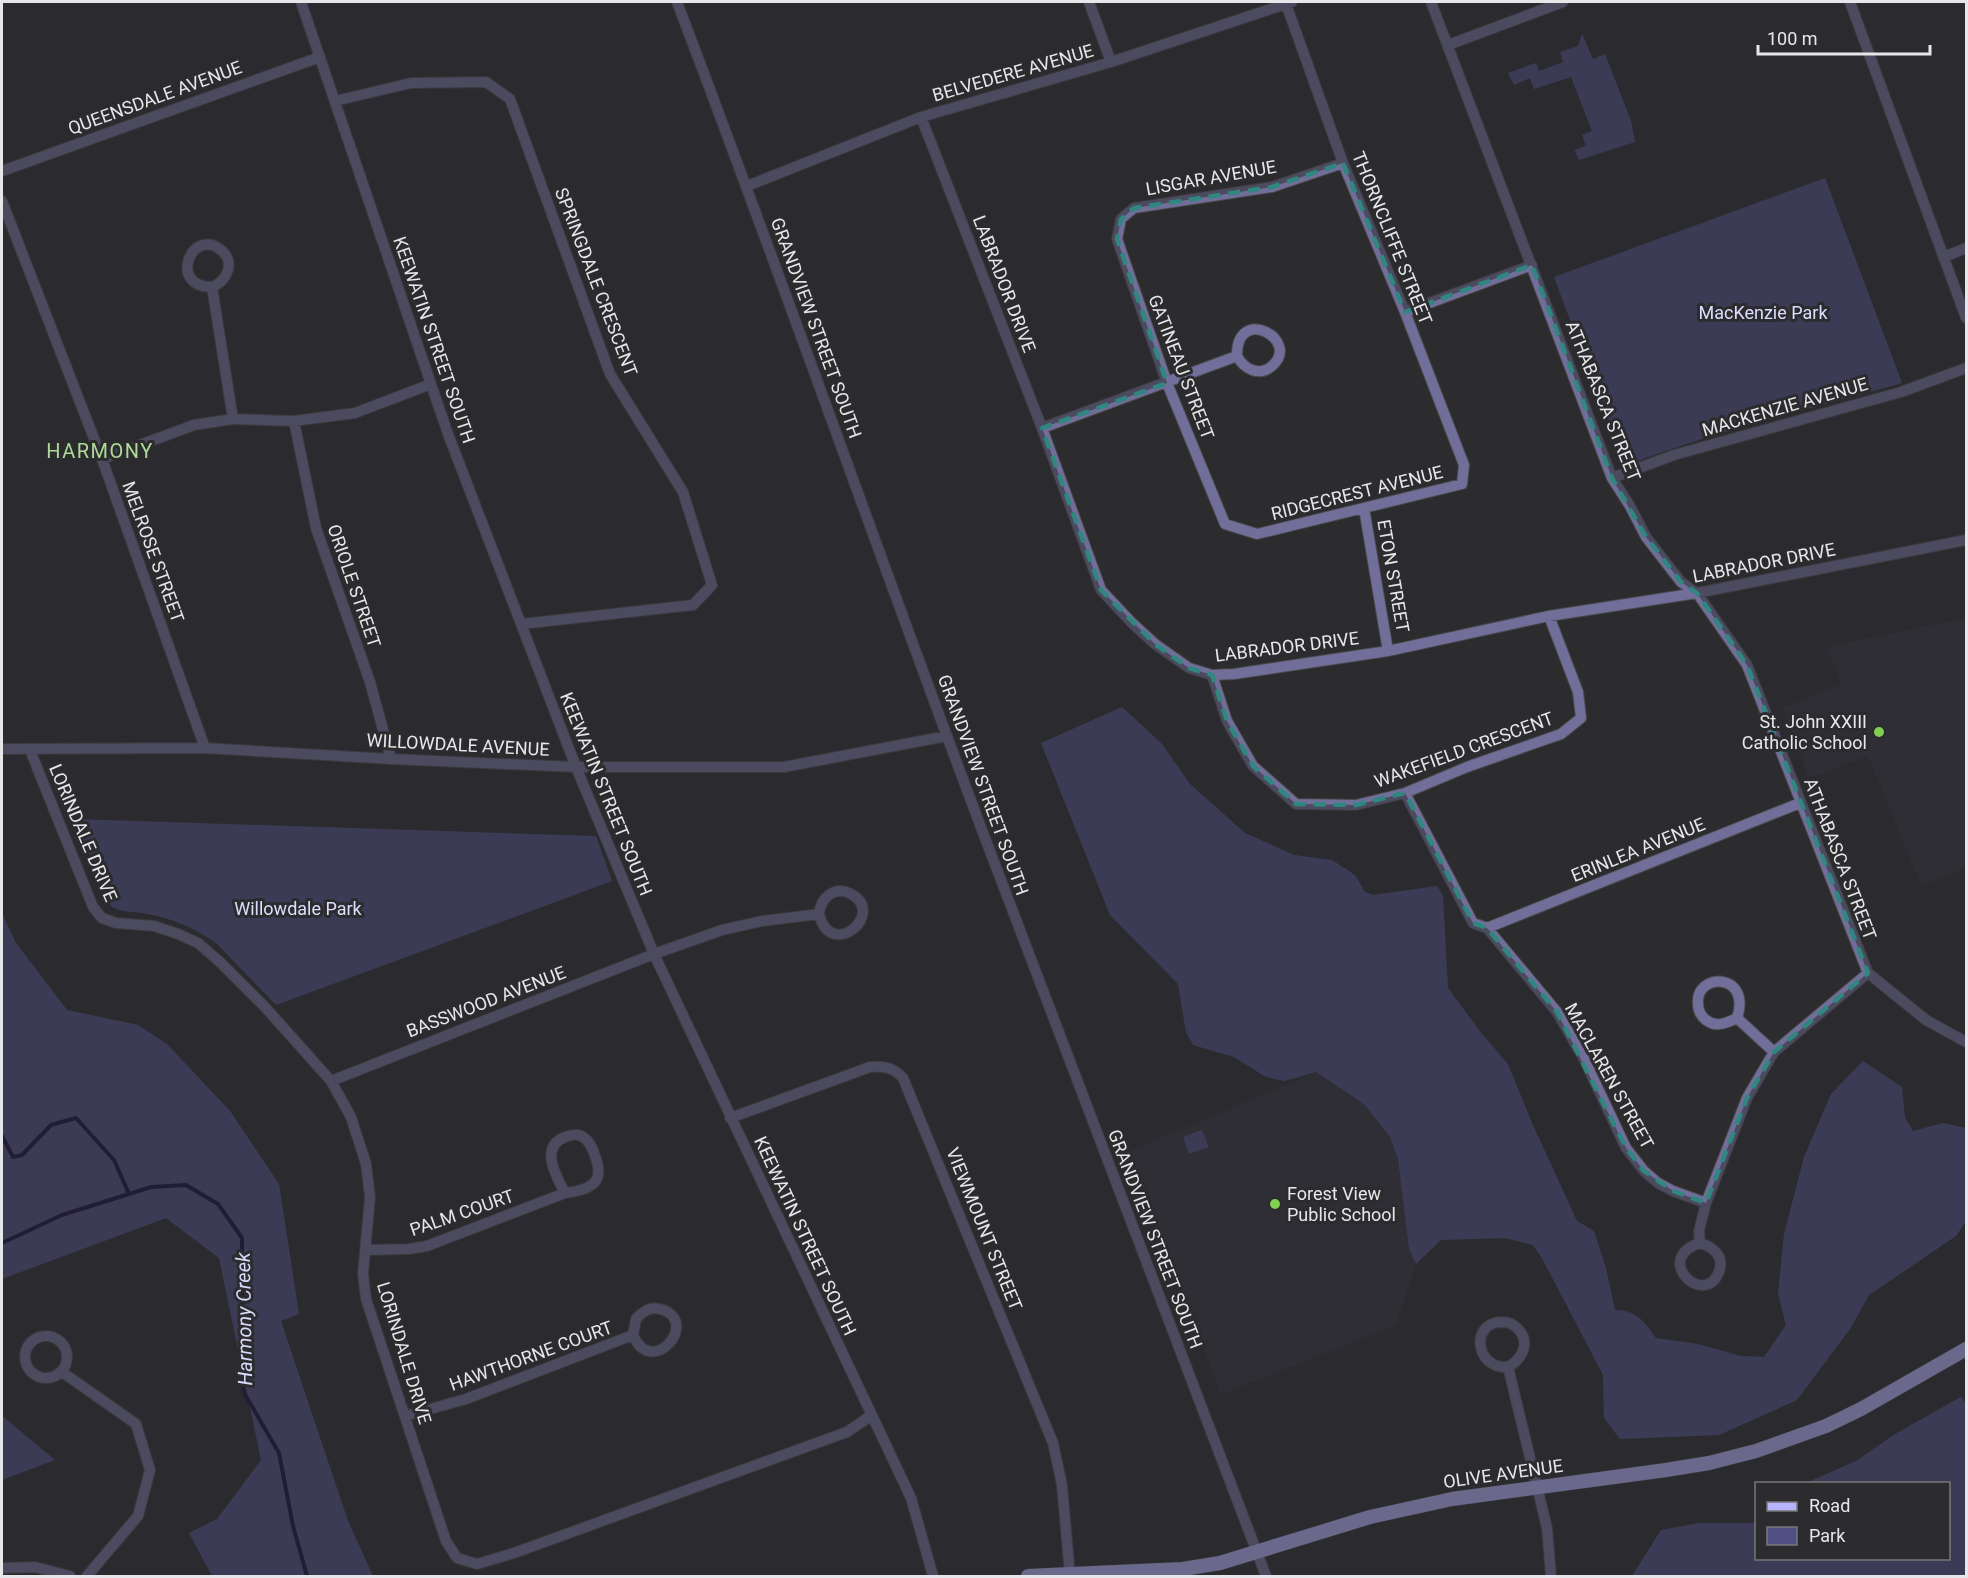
<svg xmlns="http://www.w3.org/2000/svg" width="1968" height="1578" viewBox="0 0 1968 1578" font-family="Roboto,sans-serif">
  <style>
    .built { fill: #32323b }
    .green { fill: #514e83 }
    .lines { fill: none; stroke-linecap: round; stroke-linejoin: round }
    .stream { stroke: #160d3d; stroke-width: 4 }
    .minor-casing { stroke: #4a4a4d; stroke-width: 12 }
    .major-casing { stroke: #4a4a4d; stroke-width: 15 }
    .minor { stroke: #716f9a; stroke-width: 10 }
    .major { stroke: #b7b4fb; stroke-width: 14 }
    .marked { fill: none; stroke: #2f8780; stroke-width: 4.5; stroke-dasharray: 12 8; stroke-linejoin: round }
    .poi-dot { fill: #81d050; stroke: #2c2c2f; stroke-width: 2 }
    .labels { text-anchor: middle; stroke-width: 6; stroke-linejoin: round; paint-order: stroke }
    .street-label { font-size: 18px; fill: #e7e7e9; stroke: #2c2c2f }
    .park-label { font-size: 18px; fill: #ddf; stroke: #2c2c2f }
    .poi-label { font-size: 18px; fill: #e7e7e9; stroke: #2c2c2f; text-anchor: end }
    .neighbourhood-label { font-size: 20px; letter-spacing: 1.5px; fill: #aeda98; stroke: #2c2c2f }
    .water-label { font-size: 20px; font-style: italic; fill: #d9d9fb; stroke: #2c2c2f }
  </style>
  <rect width="100%" height="100%" fill="#2c2c2f"/>
  <path class="built" d="M1966,618V867L1922,887L1868,756L1809,778L1783,708L1841,684L1827,647Z
    M1316,1072L1365,1104L1390,1137L1398,1159L1409,1249L1416,1264L1395,1326L1221,1394L1128,1152Z"/>
  <path class="green" d="M1582,34L1593,59L1605,54L1631,121L1635,142L1579,160L1574,150L1586,146L1582,135L1592,131L1571,77L1534,89L1530,78L1514,85L1508,73L1536,63L1539,71L1563,62L1560,52L1578,46Z
    M1825,178L1902,383C1811,409 1718,430 1630,464H1624L1554,277Z
    M1122,707L1162,744L1190,784L1245,833L1294,855L1332,860L1355,875L1365,892L1373,895L1437,886L1443,896L1448,988L1482,1034L1508,1064L1532,1123L1577,1221L1594,1231L1606,1268L1615,1310C1636,1310 1644,1321 1656,1338L1698,1344L1741,1356L1764,1357L1786,1325L1778,1294L1784,1234L1804,1157L1831,1094L1863,1061L1902,1087L1905,1118L1913,1131L1943,1123L1966,1128V1221L1956,1236L1869,1295L1850,1329L1797,1400L1719,1435L1620,1439L1604,1418L1603,1375L1543,1260L1533,1245L1505,1238L1441,1240L1416,1264L1409,1249L1398,1159L1390,1137L1364,1104L1316,1072L1284,1081L1266,1077L1234,1057L1193,1045L1186,1032L1178,984L1110,915L1041,743Z
    M74,819L596,836L612,881L276,1005L217,944C195,927 170,918 143,913C132,911 121,913 111,906Z
    M2,913L16,943L67,1010L138,1025L167,1044L230,1111L279,1184L299,1314L281,1321L348,1521L373,1576H212L189,1533L217,1519L261,1460L219,1258L166,1218L2,1279Z
    M1202,1130L1209,1147L1189,1154L1183,1137Z
    M1961,1397L1966,1404V1576H1632L1661,1530L1699,1523H1756V1558H1948V1484L1806,1483L1856,1461L1895,1434Z
    M2,1416L55,1460L2,1480Z"/>
  <g class="lines">
    <path class="stream" d="M2,1136L13,1157L22,1155L51,1125L76,1118L114,1160L129,1194
      M2,1243L62,1215L151,1187L186,1185L218,1204L242,1238L243,1391L279,1453L293,1526L307,1576"/>
    <g class="minor-casing">
      <path id="minor" d="M301,2L448,434L576,767L654,954L911,1498L933,1576
        M677,2C770,246 857,493 948,739C1052,1019 1159,1298 1266,1576
        M1089,2L1111,62
        M1431,2L1612,478L1630,506L1646,537L1681,582L1697,593L1747,665L1868,973L1926,1020L1966,1042
        M1850,2L1966,318
        M1286,4L1343,163L1405,312L1464,465L1462,484L1257,534L1225,524L1167,383L1117,239L1121,219L1134,208L1272,187L1343,163
        M1448,45L1563,2
        M335,101L411,83L486,82L510,99L610,374L683,492L712,585L693,605L521,624
        M921,117L1042,428L1101,590L1132,623L1155,644L1189,668L1212,675L1234,674L1388,651L1549,616L1697,593L1966,540
        M2,171L320,57
        M747,186L921,117L1111,62L1292,2
        M2,201L102,459L205,748
        M1944,257L1966,248
        M212,287C227,281 236,262 221,250C192,226 167,287 212,287L233,419
        M1405,312L1532,265
        M294,421L316,528L370,682L391,759
        M1042,428L1237,356C1236,304 1302,340 1272,366C1259,377 1244,369 1237,356
        M102,459L194,425L233,419L294,421L355,413L431,384
        M1612,478L1674,455L1901,392L1966,368
        M1364,508L1388,651
        M1212,675L1227,721L1253,766L1296,804L1356,805L1405,793L1467,767L1561,734L1581,718L1578,692L1549,616
        M2,749L205,748L391,759L576,767H784L947,736
        M30,750L93,907L102,918L116,923L154,926L178,934L198,943L221,963L265,1007L331,1081L351,1117L366,1164L370,1197L363,1274L366,1299L446,1541L457,1558L477,1564L514,1553L847,1432L872,1415
        M1405,793L1473,923L1487,928L1557,1012L1584,1059L1626,1148L1644,1171L1658,1183L1673,1191L1706,1203
        M1487,928L1800,803
        M1737,1018C1752,972 1695,972 1698,1004C1698,1010 1701,1016 1706,1020C1716,1028 1727,1023 1737,1018L1774,1052
        M331,1081L654,954L722,930L762,921L819,914C821,898 834,885 851,894C887,913 831,962 819,914
        M730,1118L870,1067C884,1066 893,1067 903,1078L1053,1443L1062,1485L1070,1575
        M1700,1243C1714,1247 1726,1258 1718,1274C1702,1307 1653,1258 1700,1243L1699,1231L1706,1203L1747,1098L1774,1052L1868,973
        M367,1250L409,1249L427,1246L565,1193C556,1176 539,1147 565,1137C570,1135 577,1133 583,1137C589,1141 593,1149 595,1156C606,1184 589,1190 565,1193
        M25 1357a21 21 0 1 1 42 0a21 21 0 1 1-42 0Z
        M1508,1367C1522,1359 1531,1343 1518,1329C1514,1324 1507,1322 1501,1322C1470,1323 1475,1369 1508,1367L1547,1528L1551,1576
        M62,1372L136,1424L150,1470L138,1516L87,1576
        M405,1416L466,1399L633,1335L636,1319C642,1312 650,1306 660,1309C702,1320 652,1380 633,1335
        M2,1568L35,1567L70,1576"/>
    </g>
    <g class="major-casing">
      <path id="major" d="M1028,1576L1183,1569L1220,1563L1370,1517L1452,1499L1666,1470L1709,1463L1756,1451L1826,1426L1861,1409L1966,1349"/>
    </g>
    <use href="#minor" class="minor"/>
    <use href="#major" class="major"/>
  </g>
  <path d="M0 0H1968V1578H0ZM1343,163L1405,312L1532,265L1612,478L1646,537L1681,582L1697,593L1747,665L1868,973L1774,1052L1747,1098L1706,1203L1673,1191L1644,1171L1626,1148L1557,1012L1487,928L1473,923L1405,793L1356,805L1296,804L1253,766L1227,721L1212,675L1189,668L1155,644L1101,590L1042,428L1167,383L1117,239L1121,219L1134,208L1272,187Z" fill="#2c2c2f" fill-opacity=".55" fill-rule="evenodd"/>
  <path class="marked" d="M1343,163L1405,312L1532,265L1612,478L1646,537L1681,582L1697,593L1747,665L1868,973L1774,1052L1747,1098L1706,1203L1673,1191L1644,1171L1626,1148L1557,1012L1487,928L1473,923L1405,793L1356,805L1296,804L1253,766L1227,721L1212,675L1189,668L1155,644L1101,590L1042,428L1167,383L1117,239L1121,219L1134,208L1272,187Z"/>
  <g class="poi-dot">
    <circle cx="1879" cy="732" r="6"/>
    <circle cx="1275" cy="1204" r="6"/>
  </g>
  <g class="labels">
    <g class="street-label">
      <text transform="translate(1013 73) rotate(-16)" y="6">BELVEDERE AVENUE</text>
      <text transform="translate(155 98) rotate(-20)" y="6">QUEENSDALE AVENUE</text>
      <text transform="translate(1211 178) rotate(-10)" y="6">LISGAR AVENUE</text>
      <text transform="translate(1392 238) rotate(68)" y="6">THORNCLIFFE STREET</text>
      <text transform="translate(596 282) rotate(69)" y="6">SPRINGDALE CRESCENT</text>
      <text transform="translate(1004 284) rotate(69)" y="6">LABRADOR DRIVE</text>
      <text transform="translate(816 328) rotate(70)" y="6">GRANDVIEW STREET SOUTH</text>
      <text transform="translate(434 340) rotate(71)" y="6">KEEWATIN STREET SOUTH</text>
      <text transform="translate(1181 367) rotate(69)" y="6">GATINEAU STREET</text>
      <text transform="translate(1603 401) rotate(68)" y="6">ATHABASCA STREET</text>
      <text transform="translate(1785 407) rotate(-16)" y="6">MACKENZIE AVENUE</text>
      <text transform="translate(1357 493) rotate(-14)" y="6">RIDGECREST AVENUE</text>
      <text transform="translate(153 552) rotate(70)" y="6">MELROSE STREET</text>
      <text transform="translate(1764 563) rotate(-11)" y="6">LABRADOR DRIVE</text>
      <text transform="translate(1393 576) rotate(80)" y="6">ETON STREET</text>
      <text transform="translate(354 586) rotate(71)" y="6">ORIOLE STREET</text>
      <text transform="translate(1287 647) rotate(-7)" y="6">LABRADOR DRIVE</text>
      <text transform="translate(458 745) rotate(3)" y="6">WILLOWDALE AVENUE</text>
      <text transform="translate(1464 750) rotate(-20)" y="6">WAKEFIELD CRESCENT</text>
      <text transform="translate(983 785) rotate(70)" y="6">GRANDVIEW STREET SOUTH</text>
      <text transform="translate(606 794) rotate(68)" y="6">KEEWATIN STREET SOUTH</text>
      <text transform="translate(83 833) rotate(67)" y="6">LORINDALE DRIVE</text>
      <text transform="translate(1638 850) rotate(-22)" y="6">ERINLEA AVENUE</text>
      <text transform="translate(1840 859) rotate(69)" y="6">ATHABASCA STREET</text>
      <text transform="translate(486 1002) rotate(-21)" y="6">BASSWOOD AVENUE</text>
      <text transform="translate(1609 1076) rotate(61)" y="6">MACLAREN STREET</text>
      <text transform="translate(462 1213) rotate(-19)" y="6">PALM COURT</text>
      <text transform="translate(984 1229) rotate(68)" y="6">VIEWMOUNT STREET</text>
      <text transform="translate(805 1236) rotate(65)" y="6">KEEWATIN STREET SOUTH</text>
      <text transform="translate(1155 1239) rotate(69)" y="6">GRANDVIEW STREET SOUTH</text>
      <text transform="translate(404 1353) rotate(73)" y="6">LORINDALE DRIVE</text>
      <text transform="translate(531 1356) rotate(-20)" y="6">HAWTHORNE COURT</text>
      <text transform="translate(1503 1474) rotate(-8)" y="6">OLIVE AVENUE</text>
    </g>
    <g class="park-label">
      <text x="1763" y="319">MacKenzie Park</text>
      <text x="298" y="915">Willowdale Park</text>
    </g>
    <g class="poi-label">
      <text x="1867" y="728">St. John XXIII<tspan x="1867" dy="21">Catholic School</tspan></text>
      <text x="1287" y="1200" text-anchor="start">Forest View<tspan x="1287" dy="21">Public School</tspan></text>
    </g>
    <g class="neighbourhood-label">
      <text x="100" y="458">HARMONY</text>
    </g>
    <g class="water-label">
      <text transform="translate(244 1319) rotate(-91)" y="7">Harmony Creek</text>
    </g>
  </g>
  <rect width="1968" height="1578" fill="none" stroke="#e7e7e9" stroke-width="6"/>
  <rect x="1755" y="1482" width="195" height="78" fill="#2c2c2f" stroke="#777779" stroke-width="1.5"/>
  <rect x="1767" y="1502" width="30" height="9" fill="#b7b4fb" stroke="#777779" stroke-width="1.5"/>
  <text x="1809" y="1512" font-size="18" fill="#e7e7e9">Road</text>
  <rect x="1767" y="1527" width="30" height="18" fill="#514e83" stroke="#777779" stroke-width="1.5"/>
  <text x="1809" y="1542" font-size="18" fill="#e7e7e9">Park</text>
  <path d="M1758 45v9h172v-9" fill="none" stroke="#e7e7e9" stroke-width="3"/>
  <text x="1767" y="45" font-size="18" fill="#e7e7e9" stroke="#2c2c2f" stroke-width="4.5" paint-order="stroke">100 m</text>
</svg>
